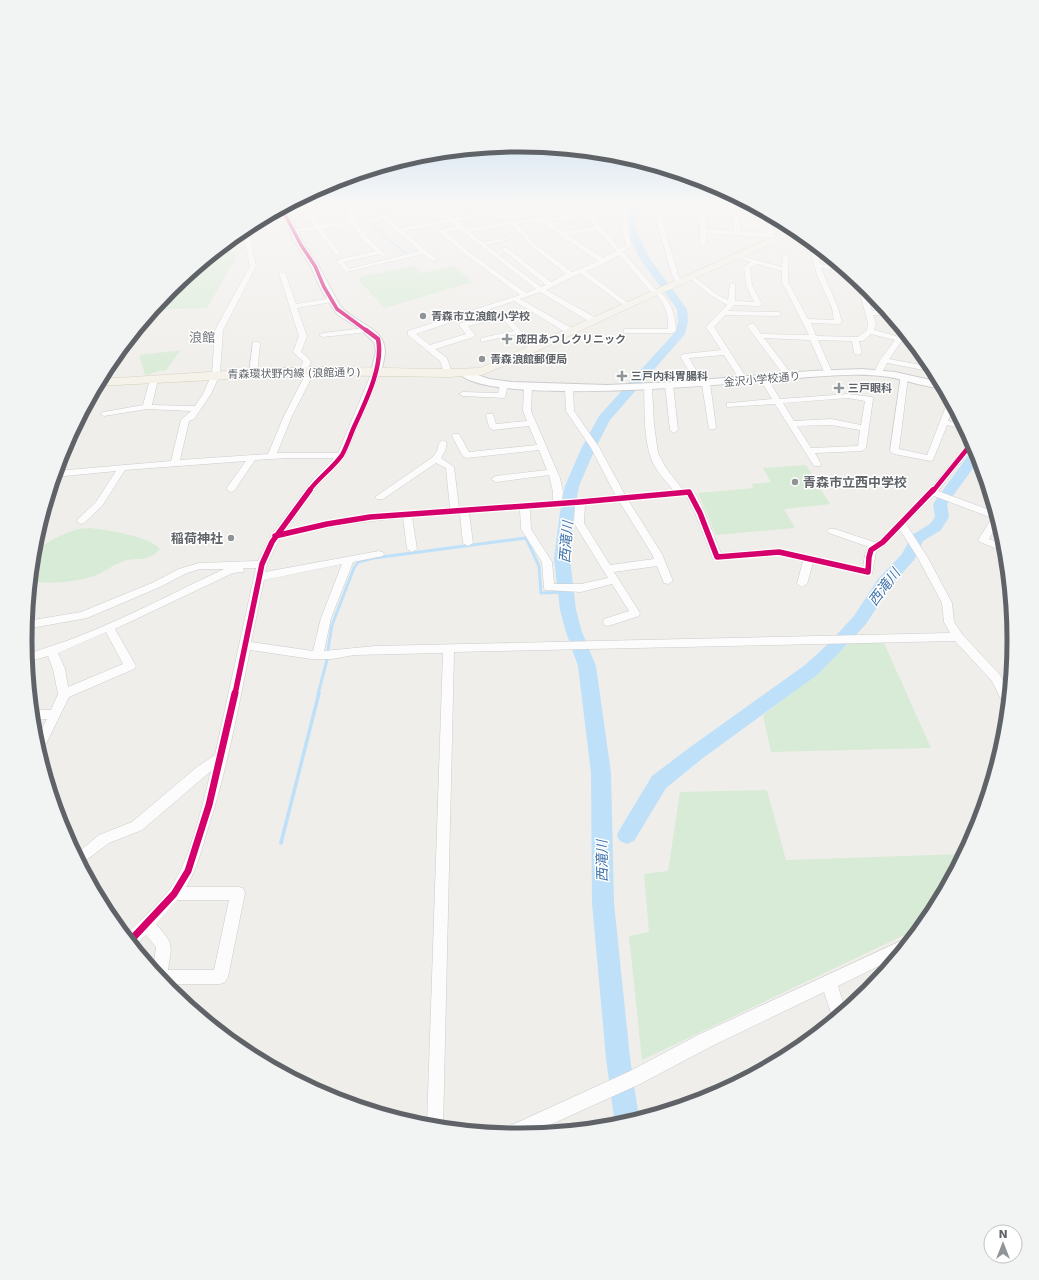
<svg xmlns="http://www.w3.org/2000/svg" width="1039" height="1280" viewBox="0 0 1039 1280" font-family="'DejaVu Sans','Noto Sans JP',sans-serif">
  <style>
    .green { fill: #d8ebd6 }
    .lines { fill: none; stroke-linecap: round; stroke-linejoin: round }
    .stream-far2 { stroke: #bfe0f9; stroke-width: 1.5 }
    .stream-far1 { stroke: #bfe0f9; stroke-width: 3 }
    .stream { stroke: #bfe0f9; stroke-width: 3.5 }
    .river { fill: #bfe0f9; fill-rule: evenodd }
    .minor-casing { stroke: #cbcccc; stroke-width: 1 }
    .tertiary-casing { stroke: #cbcccc; stroke-width: 2 }
    .primary-casing { stroke: #d7ceb8; stroke-width: 1 }
    .minor { fill: #fdfcfc; fill-rule: evenodd }
    .tertiary { fill: #fdfcfc; fill-rule: evenodd }
    .primary { fill: #f4f2e9; fill-rule: evenodd }
    .cycleway-far3-casing { stroke: #fff; stroke-width: 5 }
    .cycleway-far2-casing { stroke: #fff; stroke-width: 6 }
    .cycleway-far1-casing { stroke: #fff; stroke-width: 8 }
    .cycleway-casing { stroke: #fff; stroke-width: 10 }
    .cycleway-far3 { stroke: #d6006c; stroke-width: 3.5 }
    .cycleway-far2 { stroke: #d6006c; stroke-width: 4.5 }
    .cycleway-far1 { stroke: #d6006c; stroke-width: 5.5 }
    .cycleway { stroke: #d6006c; stroke-width: 7 }
    .poi-dot { fill: #919496; stroke: #fff; stroke-width: 1.5 }
    .labels { text-anchor: middle; stroke-width: 3; stroke-linejoin: round; paint-order: stroke }
    .far-poi-label { font-size: 11px; font-weight: bold; fill: #5f6368; stroke: #fff; text-anchor: start }
    .far-street-label { font-size: 11px; fill: #5f6368; stroke: #fff }
    .far-quarter-label { font-size: 13px; fill: #70757a; stroke: #fff }
    .poi-label { font-size: 13px; font-weight: bold; fill: #5f6368; stroke: #fff; text-anchor: start }
    .water-label { font-size: 14px; font-style: italic; fill: #4174aa; stroke: #fff }
    .rim { fill: none; stroke: #5f6368; stroke-width: 5 }
  </style>
  <rect width="100%" height="100%" fill="#efeeea"/>
  <path class="green" d="M221,248L236,253L237,256L207,308L153,310L170,290Z
    M413,266L421,273L454,266L472,282L385,308L358,280L361,277Z
    M181,350L166,370L154,372L152,374L145,375L139,355Z
    M806,465L830,504L784,509L795,528L716,535L698,493L753,488L752,484L771,482L763,468Z
    M90,528C107,530 150,536 160,549C147,564 137,556 121,562C111,566 102,574 91,577C77,581 44,586 31,580C31,572 31,562 35,555C42,543 62,534 75,530C79,528 85,529 90,528Z
    M849,643H884L931,748L771,752L763,715L821,671Z
    M767,790L786,860L963,854L931,915L921,927L642,1060L629,936L649,932L644,874L668,871L680,792Z"/>
  <g class="lines">
    <path class="stream-far2" d="M391,205L380,215L382,218L380,222L373,225L384,236L407,254"/>
    <path class="stream-far1" d="M328,649L332,625L354,568L358,562L374,558L526,538L539,566L541,593L566,592
      M318,694L327,660"/>
    <path class="stream" d="M281,843L319,693"/>
    <path class="river" d="M632,205H640L635,225L637,232L650,259L687,309L688,321L685,334L610,420L595,449L579,486L574,512L570,559L576,610L582,632L596,666L611,773L614,903L630,1058L639,1118L615,1125L606,1058L592,903L591,773L578,666L566,632L560,610L554,559L560,512L565,486L581,449L599,416L676,331L678,321L677,309L640,259L627,232L625,225Z
      M976,449L979,460L947,504L949,517L941,530L923,541L914,560L890,587L866,624L839,653L817,675L703,758L666,788L634,841L627,844L620,841L617,835L620,829L652,776L689,748L805,665L827,645L854,616L878,579L902,554L912,535L930,524L935,517L933,504L972,450Z"/>
    <g class="minor-casing">
      <path id="minor" d="M313,205H327L307,209L319,225L350,221L347,210L354,205H360L353,211L356,220L435,208L432,205H438L440,207L465,205L462,207L444,210L454,218L491,212L487,205H493L499,216L599,205H615L612,207L587,210L620,249L626,245C622,231 620,219 626,205H632C627,219 628,231 632,246L623,252L656,290L660,291C671,303 676,315 676,331L672,333H624V329H668C669,316 665,304 657,295L653,294L619,255L599,266L586,271L629,304V306H625L580,273L546,290L598,319V323H592L540,292L520,299L573,329V333H567L514,301L416,334L430,345L466,334L459,325L460,323L504,314L506,315L538,349L534,351H531L517,334L481,342V338L514,331L502,318L468,326L475,335L474,337L435,349L447,358L452,373L448,375H445L440,361L408,335V331L520,295L465,254L439,232V230L456,226L452,222L403,231L436,259V261H432L423,254L346,272L337,262V260L375,251L360,237L352,224L322,229L340,253L337,255L335,254L316,229L292,232V230L314,226L300,208ZM438,210L448,219L400,228L389,218ZM581,210L584,214L496,223L467,229L458,221L492,215L497,220ZM587,217L595,227L563,232L548,221ZM383,219L420,251L349,269L343,262L379,254L384,257L387,255L370,240L357,223ZM541,222L558,233V235L561,236L599,261L572,272L535,244L518,224ZM512,225L531,246L566,274L551,282L507,248H503V250L546,285L541,287L486,245L511,239V237L482,242L470,232ZM460,229L536,289L526,293L469,252L446,232ZM598,230L616,251L603,258L568,235Z
        M652,205H699L706,214V229L734,231V219L724,205H730L740,219V231L767,233V214L772,217L773,234L779,236L776,238L706,233V244L703,246L700,244V214L694,206L659,209L678,275L682,282L679,284L677,283L672,275Z
        M243,231L250,237L256,266L223,330L220,374L211,394L194,419L189,421L180,460L268,454L284,416L306,373H301L300,371L303,361L293,352L299,336L279,273L280,272L285,273L296,304L332,298L335,300L332,302L297,308L307,336L301,352L311,361L308,369H314L315,371L292,416L277,453H338L372,372L376,370L380,372L345,456L320,482L285,531L327,521L370,514L450,508L446,468L436,463L383,499H377L375,497L433,457L437,451L439,443L443,440L447,443L445,451L441,458L454,467L459,508L553,501V492L549,475L496,482L491,479L496,476L547,470L539,450L466,458L462,455L452,436L453,434H459L469,452L537,445L529,426L493,430L489,427L486,416L487,414H493L496,424L527,421L523,411L524,386L528,384L532,386L531,411L560,478L563,492L562,500L616,496L591,448L566,411L565,388L569,386L573,388L574,411L599,447L625,495L674,491C666,481 657,472 652,461C643,438 645,411 644,387L648,385L652,387L654,425L658,453L666,468L683,490C686,490 690,488 692,490C700,496 716,542 721,553L779,549L863,568L865,554L869,547L829,533L827,531L829,529H835L874,542L880,540L929,490L971,441L974,446L938,491L995,512L998,523L989,539L1005,545V552L980,542L978,540L992,518L934,496L906,524L928,558L952,603L954,622L962,634L1000,675L1009,692L1007,706L1004,705L992,681L955,641L454,652L443,1127L427,1125L443,653L354,655L332,659H311L250,650C238,709 227,770 208,828C202,848 197,869 186,887H238L243,888L245,893L228,977L225,982L220,984H166L153,970L156,947L146,935L134,946L125,935C140,921 157,906 170,889C191,859 202,806 211,771L142,830L109,843L81,864L76,854L99,835L132,822L197,767L215,755L256,568H243L244,570L243,572L233,573L115,629L136,666L134,669L69,697L42,752L39,753L36,740L47,719L33,720L32,710H51L58,694L53,669L48,656L27,662L26,654C95,635 160,599 224,569H200L187,573L160,587L87,618L26,629L27,621L81,612L152,583L179,569L199,563L258,561L272,534L314,478L334,458H289L255,460L234,491L231,492L226,489L246,461L125,470L102,506L84,523L81,524L76,521L96,502L116,471L55,477L56,471L171,461L181,420L191,411L147,409L104,416L100,414L104,412L143,405L150,379L154,377L158,379L152,405L195,406L203,394L212,374L215,330L250,266L244,238L239,233ZM686,495L695,513L713,559L779,555L803,561L797,584L802,587L807,584L813,563L868,575L872,574L876,552L886,544L900,530L918,558L942,603L944,622L950,633L375,646L324,651L331,618L353,562L383,556L384,554L383,552L379,551L265,572L267,564L280,538C321,528 361,521 403,518L407,549L412,552L417,549L412,517L460,514L463,543L468,546L473,543L469,513L520,509L521,529L542,562L544,588L545,590L581,592L612,584L629,611L604,619L603,622L604,625L608,626L639,616L640,613L614,572L657,566L664,583L668,584L673,581L662,554L628,500ZM619,501L652,554L654,559L610,565L584,523L585,504ZM575,505L574,523L608,578L581,584H554L552,562L531,529L530,508ZM342,564L321,618L313,651L251,642L264,580ZM106,632L123,664L68,687L65,669L58,653ZM177,900H229L214,970H168C172,943 174,945 156,924Z
        M787,232C800,236 814,240 818,254L827,255L832,260L819,258L820,264L841,268L846,271L821,268L838,308L842,322L838,324L811,323L816,336L858,337L867,330L868,323L857,283L858,281L864,286L872,311H886L889,315H873L876,323L874,330L910,340L914,345L901,342L889,359L932,367L934,372L887,363L881,375H875L874,373L880,360L895,340L871,334L863,341H859L862,353L858,355L854,353L852,341L818,340L833,374L829,376L825,374L810,340L764,338L793,376L789,378H786L747,326L751,324H754L761,334L809,335L782,282V271L757,264L750,268L752,285L762,304L759,306L734,305L728,311L778,312L782,314L778,316L725,315L714,327L748,380L747,382H741L724,355L689,358L703,382L706,381L710,383L716,427L715,429H709L702,385H697L680,356L684,354L721,350L706,327L727,305L712,296L689,278V276H693L716,294L728,300L730,284L735,283V301L754,302L746,285L744,267L751,262L737,257V255L782,267L783,255L788,254V282L808,319L834,320L832,308L817,275L809,245L785,235V233Z
        M365,328H368V332L323,337L319,335L323,333Z
        M253,342H259L260,344L257,373L253,375L249,373Z
        M901,375H907L908,377L899,449L927,455L948,401H950L953,408L948,421L962,424L965,429L947,425L933,460L930,461L894,454L890,451Z
        M760,376H766L780,399L848,394L872,397L873,399L866,448L862,451L815,453L821,464L820,466H814L775,404L727,407V403H730L772,399L759,378ZM848,398L865,401L861,425L831,419L794,421L783,403ZM831,425L860,430L858,446L811,448L797,426Z
        M501,382H504L508,384L505,398L463,396L459,394L463,392L498,393Z
        M666,383H672L673,385L678,430L674,433L670,430L665,385Z
        M42,520L47,523L45,525L40,527Z
        M905,939L909,941L895,958L838,986L845,1009L833,1019L824,992L712,1046L640,1084L532,1133L519,1134L503,1133L505,1128L628,1072L700,1034Z"/>
    </g>
    <g class="tertiary-casing">
      <path id="tertiary" d="M285,208L304,244L318,265L340,306C356,325 391,328 384,359C383,364 382,370 379,374L376,375L371,372L376,351L374,342L360,329L338,315L334,310L322,291L310,265L296,244L279,210Z
        M862,369L895,372L939,382L943,388C927,388 906,380 889,377C863,373 836,375 810,377C757,381 489,409 459,373L464,370L489,379L512,382L607,385L675,382L811,371Z"/>
    </g>
    <g class="primary-casing">
      <path id="primary" d="M793,228L798,232L631,307L518,360L482,375L448,377L311,375L97,386L101,379C171,375 240,369 310,367C367,366 423,371 480,368Z"/>
    </g>
    <use href="#minor" class="minor"/>
    <use href="#tertiary" class="tertiary"/>
    <use href="#primary" class="primary"/>
    <g class="cycleway-far3-casing">
      <path id="cycleway-far3" d="M282,209L301,245L315,266L324,287L337,309L367,331"/>
    </g>
    <g class="cycleway-far2-casing">
      <path id="cycleway-far2" d="M309,491C318,478 333,468 342,455C347,446 350,436 354,427C365,403 384,365 378,339L366,330
        M933,491L972,443"/>
    </g>
    <g class="cycleway-far1-casing">
      <path id="cycleway-far1" d="M275,536L327,524L370,517L580,502L689,492L700,513L717,557L779,552L868,572L869,557L871,550L883,542L933,490
        M235,694L262,564L272,542L310,490"/>
    </g>
    <g class="cycleway-casing">
      <path id="cycleway" d="M130,941L174,894L188,871L209,805L235,693"/>
    </g>
    <use href="#cycleway-far3" class="cycleway-far3"/>
    <use href="#cycleway-far2" class="cycleway-far2"/>
    <use href="#cycleway-far1" class="cycleway-far1"/>
    <use href="#cycleway" class="cycleway"/>
  </g>
  <linearGradient id="sky" x2="0" y2="1"><stop stop-color="#97c6ef"/><stop offset="0.53" stop-color="#f8f7f6"/><stop offset="1" stop-color="#f8f7f6" stop-opacity="0"/></linearGradient>
  <rect width="1039" height="384" fill="url(#sky)"/>
  <g class="poi-dot">
    <circle cx="423" cy="316" r="4"/>
    <path d="M505 333h4v4h4v4h-4v4h-4v-4h-4v-4h4z"/>
    <circle cx="482" cy="359" r="4"/>
    <path d="M620 370h4v4h4v4h-4v4h-4v-4h-4v-4h4z"/>
    <path d="M837 382h4v4h4v4h-4v4h-4v-4h-4v-4h4z"/>
    <circle cx="795" cy="482" r="4"/>
    <circle cx="231" cy="538" r="4"/>
  </g>
  <g class="labels">
    <g class="far-poi-label">
      <text x="431" y="320">青森市立浪館小学校</text>
      <text x="516" y="343">成田あつしクリニック</text>
      <text x="490" y="363">青森浪館郵便局</text>
      <text x="631" y="380">三戸内科胃腸科</text>
      <text x="848" y="392">三戸眼科</text>
    </g>
    <g class="far-street-label">
      <text transform="translate(294 373) rotate(-1)" y="4">青森環状野内線 (浪館通り)</text>
      <text transform="translate(762 379) rotate(-5)" y="4">金沢小学校通り</text>
    </g>
    <g class="far-quarter-label">
      <text x="202" y="342">浪館</text>
    </g>
    <g class="poi-label">
      <text x="803" y="487">青森市立西中学校</text>
      <text x="223" y="543" text-anchor="end">稲荷神社</text>
    </g>
    <g class="water-label">
      <text transform="translate(566 542) rotate(-85)" y="5">西滝川</text>
      <text transform="translate(884 587) rotate(-53)" y="5">西滝川</text>
      <text transform="translate(602 861) rotate(-91)" y="5">西滝川</text>
    </g>
  </g>
  <path d="M0 0H1039V1280H0ZM519 152H520A487 487 0 0 1 1007 639V641A487 487 0 0 1 520 1128H519A487 487 0 0 1 32 641V639A487 487 0 0 1 519 152Z" fill="#f2f3f3" fill-rule="evenodd"/>
  <path class="rim" d="M519 152H520A487 487 0 0 1 1007 639V641A487 487 0 0 1 520 1128H519A487 487 0 0 1 32 641V639A487 487 0 0 1 519 152Z"/>
  <g transform="translate(1003 1244)"><circle r="19" fill="#ffffff" stroke="#bfc1c3"/>
  <path d="M0-3L7 15L0 10L-7 15Z" fill="#919496"/>
  <text y="-6" font-size="11" font-weight="bold" text-anchor="middle" fill="#5f6368">N</text>
  </g>
</svg>
